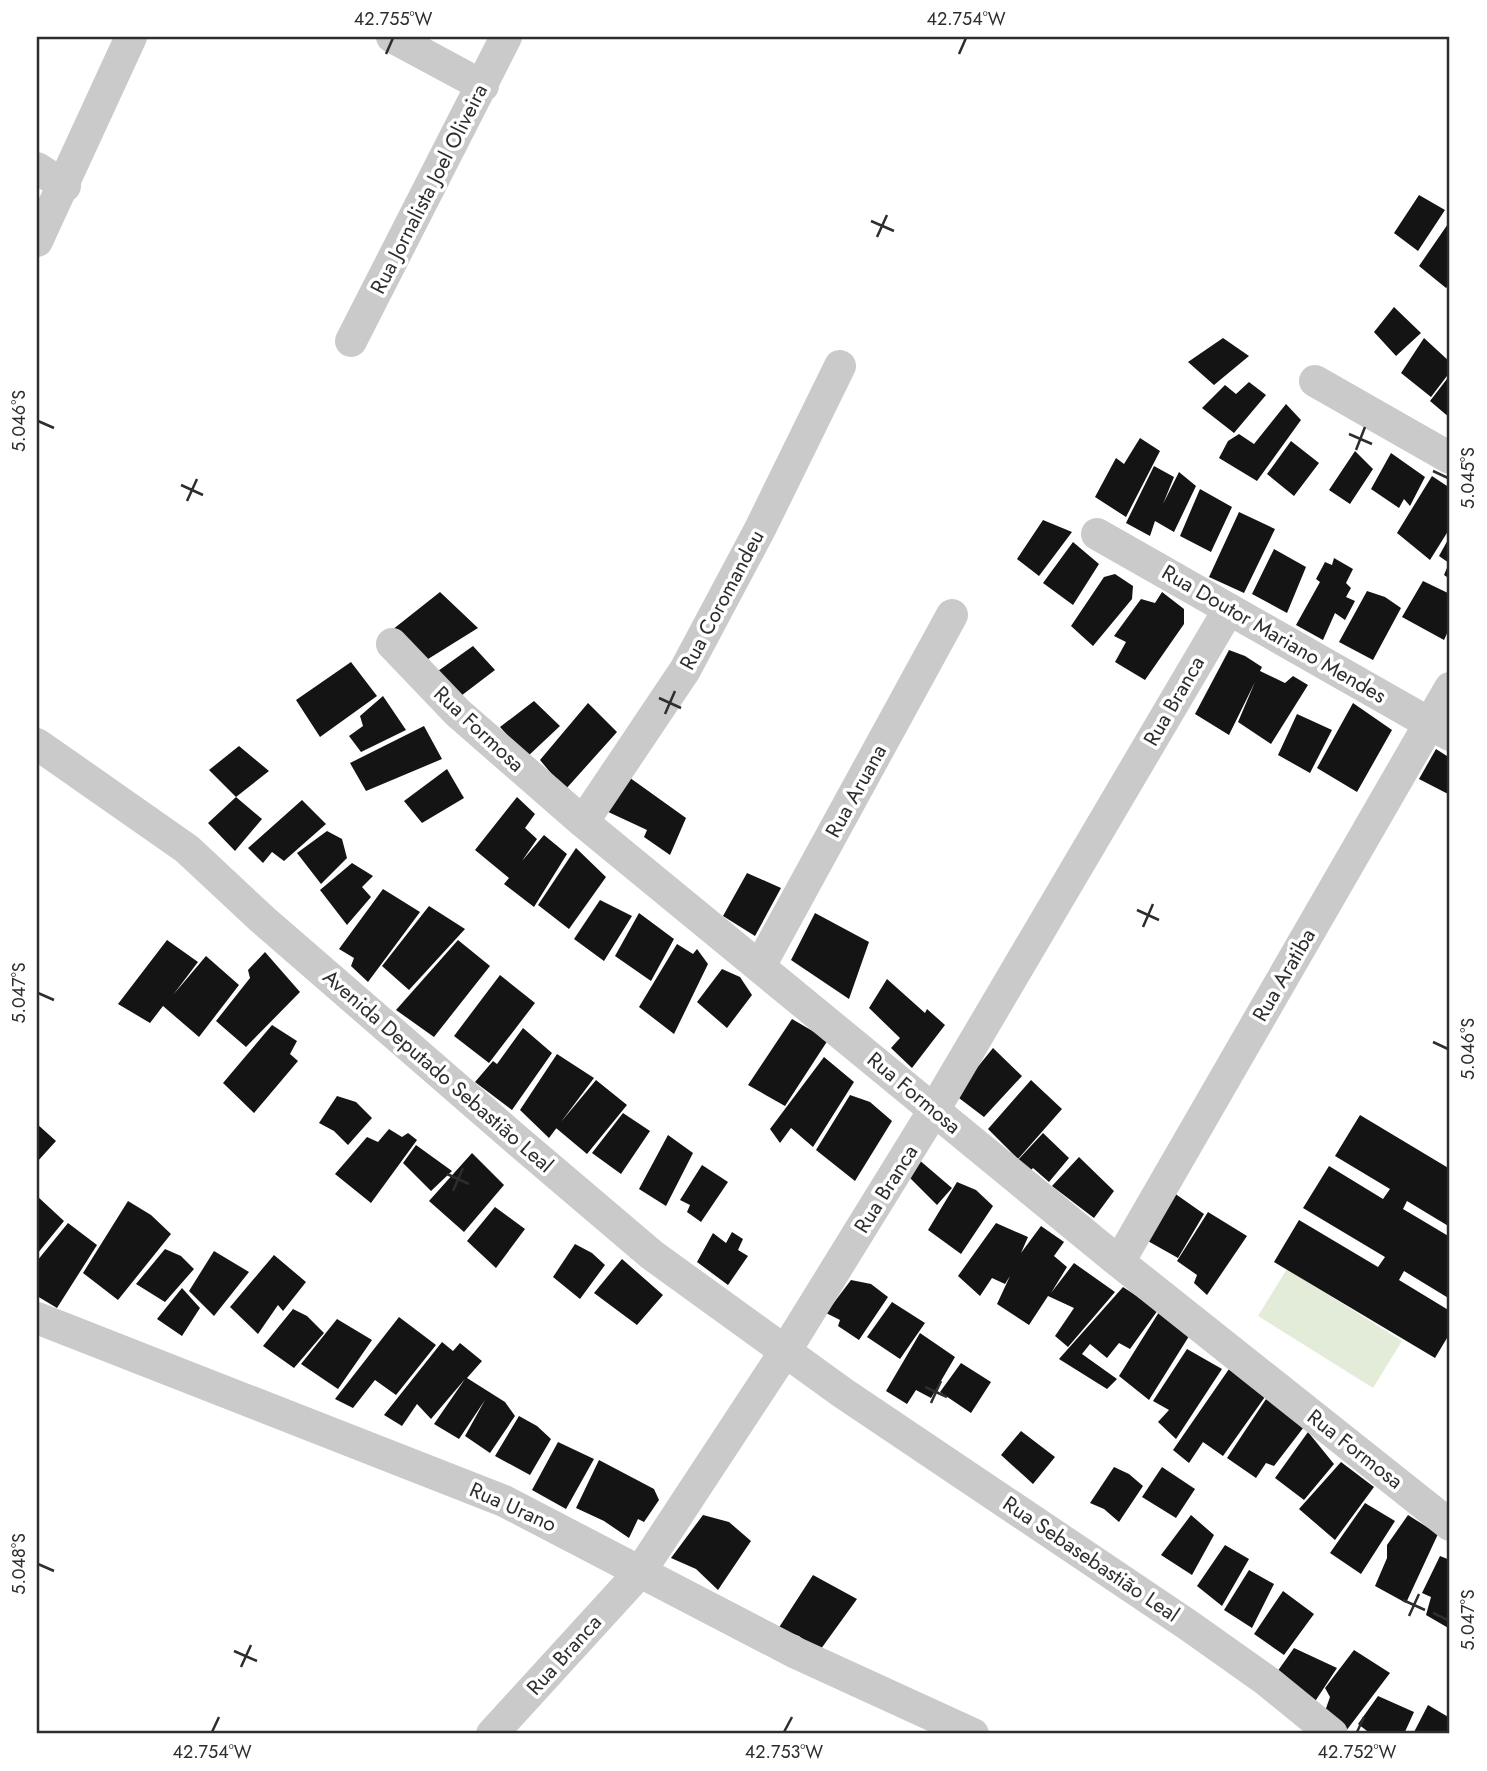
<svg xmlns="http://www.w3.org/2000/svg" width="1487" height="1771" viewBox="0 0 1487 1771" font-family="Jost,sans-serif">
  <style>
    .green { fill: #e2ecd9 }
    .building { fill: #141414 }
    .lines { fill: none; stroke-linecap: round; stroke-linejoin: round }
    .minor { stroke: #cacaca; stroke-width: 32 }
    .ticks { fill: none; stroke: #2d2d2d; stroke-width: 2.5 }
    .labels { text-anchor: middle; stroke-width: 7; stroke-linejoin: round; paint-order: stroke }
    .street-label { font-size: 21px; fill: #2d2d2d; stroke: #fff }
    .neatline { fill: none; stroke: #2d2d2d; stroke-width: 2.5 }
    .ticks-label { font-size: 18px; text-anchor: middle; fill: #2d2d2d }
  </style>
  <rect width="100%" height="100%" fill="#fff"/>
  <path class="green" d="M1287,1269L1402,1341L1373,1388L1258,1316Z"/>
  <path class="building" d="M1419,195L1445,210L1418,251L1394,233Z
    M1450,221V284L1446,288L1419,266Z
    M1394,307L1421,333L1396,356L1374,332Z
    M1223,338L1249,356L1214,385L1188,362Z
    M1424,338L1450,362V372L1431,397L1401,373Z
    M1450,375V418L1430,401Z
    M1249,382L1266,395L1234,433L1202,408L1225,385L1236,394Z
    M1286,404L1301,420L1257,481L1219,458L1228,441L1239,434L1254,444Z
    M1140,438L1160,451L1126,517L1095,497L1116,458L1124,464Z
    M1291,441L1319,463L1294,496L1267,474Z
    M1355,451L1373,469L1350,504L1329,490Z
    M1391,453L1425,477L1410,506L1404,499L1399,508L1371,489Z
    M1154,466L1174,477L1163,504L1179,472L1196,486L1174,532L1155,521L1150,536L1126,523Z
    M1432,476L1450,488V528L1430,560L1397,533Z
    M1200,489L1232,507L1211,552L1180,536Z
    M1239,512L1275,529L1244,593L1209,577Z
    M1043,520L1072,532L1039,576L1017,559Z
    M1450,536V579L1444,575L1449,563L1439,556Z
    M1073,542L1099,564L1073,605L1043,583Z
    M1274,549L1306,567L1287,613L1252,594Z
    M1334,558L1353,569L1346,583L1351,588L1346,597L1355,601L1345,620L1335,613L1323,640L1296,625L1320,582L1316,579L1325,562L1332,565Z
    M1115,574L1133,586L1132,599L1093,646L1071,626L1104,577Z
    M1423,581L1450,594V627L1444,640L1402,617Z
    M1367,591L1385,597L1401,608L1373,660L1339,642Z
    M440,592L478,628L420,664L392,630Z
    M1162,592L1184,609V624L1145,680L1115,662L1126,642L1114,636L1141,599L1155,603Z
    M473,646L495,670L453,702L431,676Z
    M1229,650L1245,656L1262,667L1260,671L1285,683L1293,676L1308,685L1271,744L1238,722L1255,682L1229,735L1195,714Z
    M351,662L377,696L320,737L296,700Z
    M383,696L406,730L361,752L349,736L363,726L360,716Z
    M534,701L560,726L527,757L500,727Z
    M588,703L617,732L565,790L540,760Z
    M1353,703L1392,730L1357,792L1317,768Z
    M1297,714L1332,730L1310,773L1278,755Z
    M424,726L442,759L366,791L350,763Z
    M239,746L269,771L236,797L262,819L235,851L208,823L236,797L209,770Z
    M1436,749L1450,758V795L1419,779Z
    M447,769L464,798L422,823L404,801Z
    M626,775L686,818L670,855L644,837L647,830L604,810Z
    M517,797L535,814L525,828L537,839L522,861L544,835L567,854L534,907L504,884L509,878L475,850Z
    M302,800L326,824L284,861L272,852L263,863L248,848Z
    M327,831L342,839L347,858L321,884L297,853Z
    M576,848L606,877L569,929L538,905Z
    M352,863L373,876L362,887L371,897L347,925L320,890Z
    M747,873L781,888L755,936L723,916Z
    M383,889L420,912L368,982L351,966L354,958L339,949Z
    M600,900L632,916L604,961L574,939Z
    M429,906L465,929L409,990L382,966Z
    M639,913L674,939L651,981L615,956Z
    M815,913L869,942L849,999L791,960Z
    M167,940L198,962L173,995L206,956L239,985L199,1037L163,1006L150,1023L118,1004Z
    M458,940L490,966L434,1037L396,1010Z
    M677,944L693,954L697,949L708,964L674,1034L639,1007Z
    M265,952L300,992L246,1047L216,1021L250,978L248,970Z
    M722,969L740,977L752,995L727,1028L697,1002Z
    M500,975L535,1003L489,1063L454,1036Z
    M887,979L925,1013L927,1009L945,1025L912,1068L891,1048L900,1038L869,1008Z
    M792,1019L828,1040L785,1106L748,1085Z
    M272,1025L297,1041L290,1054L298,1061L254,1113L223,1083Z
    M523,1028L552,1053L512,1110L475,1082L493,1061L497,1064Z
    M993,1048L1022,1076L984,1117L955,1095Z
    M557,1054L594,1078L549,1138L520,1110Z
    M824,1057L854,1082L813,1147L791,1128L780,1143L770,1129Z
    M596,1080L627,1105L587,1154L556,1128Z
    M1031,1080L1062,1109L1018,1159L988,1129Z
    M850,1095L870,1102L892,1121L855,1181L816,1150Z
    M337,1096L356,1102L372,1118L348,1145L334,1131L319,1123Z
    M623,1113L650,1131L621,1174L592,1153Z
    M1360,1115L1450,1169V1227L1407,1201L1403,1209L1450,1237V1299L1404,1271L1399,1280L1450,1311V1333L1435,1358L1274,1262L1299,1220L1378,1267L1385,1257L1303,1208L1329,1166L1383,1199L1390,1189L1335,1156Z
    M37,1124L56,1141L37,1162Z
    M389,1129L402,1137L408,1133L417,1140L371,1203L335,1174L367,1137L378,1142Z
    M1043,1133L1069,1158L1049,1182L1033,1168L1029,1172L1017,1161Z
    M668,1135L693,1153L666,1206L639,1189Z
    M416,1145L452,1171L431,1191L403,1163Z
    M472,1153L504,1185L464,1232L429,1201Z
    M1079,1157L1114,1191L1094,1218L1052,1186Z
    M918,1159L952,1188L937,1205L908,1176Z
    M702,1165L728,1182L701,1222L687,1212L690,1205L680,1200Z
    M957,1182L976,1190L993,1206L961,1254L928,1230Z
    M1167,1188L1204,1214L1178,1258L1139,1236Z
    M37,1196L64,1221L37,1254Z
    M128,1201L151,1215L171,1234L118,1300L83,1273Z
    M495,1207L525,1229L496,1268L467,1241Z
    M1208,1212L1247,1236L1207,1295L1194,1283L1197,1275L1177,1261Z
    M68,1223L97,1245L57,1308L37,1296V1261Z
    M996,1223L1028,1237L1021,1253L1041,1226L1064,1242L1054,1256L1067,1267L1051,1293L1074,1263L1115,1292L1068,1347L1055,1336L1074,1308L1048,1296L1029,1325L997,1304L1010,1276L1005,1284L992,1278L980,1296L958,1276Z
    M732,1232L743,1239L738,1250L748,1256L728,1285L697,1262L713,1233L726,1243Z
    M575,1244L592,1253L605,1265L580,1299L553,1277Z
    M165,1249L181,1256L194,1269L165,1302L136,1284Z
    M214,1251L249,1272L214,1316L189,1291Z
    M274,1255L306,1282L283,1311L278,1305L258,1334L230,1307Z
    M622,1259L663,1295L637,1325L594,1293Z
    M851,1280L871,1284L888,1297L859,1340L838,1326L840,1320L826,1313Z
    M1123,1287L1158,1310L1130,1349L1119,1343L1107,1358L1090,1344L1082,1354L1117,1379L1107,1389L1059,1359Z
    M182,1288L200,1308L182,1336L157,1319Z
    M892,1302L925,1323L900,1359L867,1337Z
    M293,1309L307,1316L324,1333L294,1368L263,1346Z
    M1159,1312L1191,1333L1149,1400L1119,1376Z
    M399,1317L436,1345L396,1395L375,1380L353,1408L335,1399Z
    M337,1319L372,1340L338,1389L301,1364Z
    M920,1333L955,1357L931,1398L916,1390L907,1404L886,1391Z
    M442,1342L453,1351L460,1343L482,1361L467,1378L505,1402L515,1416L490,1453L465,1436L485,1400L459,1439L434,1424L465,1379L431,1419L417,1404L402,1426L384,1415Z
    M1187,1349L1222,1369L1176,1439L1158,1422L1169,1410L1153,1401Z
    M961,1363L991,1382L971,1413L940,1392Z
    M1229,1369L1267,1394L1223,1456L1203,1442L1189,1463L1173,1450Z
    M1266,1399L1307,1423L1274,1466L1266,1463L1256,1478L1227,1458Z
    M519,1416L537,1426L551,1439L530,1475L495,1456Z
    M1021,1431L1055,1457L1033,1484L1001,1455Z
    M1308,1432L1334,1464L1304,1500L1275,1478Z
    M558,1442L594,1459L566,1509L532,1490Z
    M599,1460L654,1489L659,1500L644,1522L638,1519L629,1538L604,1521L576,1508Z
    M1341,1462L1374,1487L1335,1540L1299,1509Z
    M1114,1467L1129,1474L1143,1486L1119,1522L1104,1509L1090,1503Z
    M1162,1467L1195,1489L1176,1518L1142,1497Z
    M1365,1503L1395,1521L1361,1574L1330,1553Z
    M703,1515L729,1522L751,1541L718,1590L696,1569L671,1558Z
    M1191,1515L1214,1535L1192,1575L1161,1555Z
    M1408,1515L1438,1534L1406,1603L1375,1586L1387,1558V1545Z
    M1225,1545L1249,1559L1222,1606L1197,1586Z
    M1440,1556L1450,1560V1629L1426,1615L1431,1597L1422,1593Z
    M1249,1570L1274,1584L1252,1628L1224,1610Z
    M813,1575L857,1599L818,1653L799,1636L778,1629Z
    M1283,1591L1314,1614L1284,1655L1254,1634Z
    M1294,1648L1337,1668L1314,1703L1277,1672Z
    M1354,1650L1390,1673L1346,1731L1324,1714L1330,1697L1325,1688Z
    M1378,1696L1414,1712L1404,1734H1371L1358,1724Z
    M1428,1705L1450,1718V1734H1413Z"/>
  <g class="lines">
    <path class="minor" d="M392,37L483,86
      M37,168L65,186
      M37,241L131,37
      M351,341L506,37
      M1315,381L1450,458
      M1097,534L1450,735
      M392,644L458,713L583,822L1119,1262L1450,1525
      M37,744L187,849L262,919L511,1135L652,1255L843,1393L1188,1625L1267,1681L1332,1734
      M583,822L685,670L760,529L840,366
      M760,966L952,615
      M1119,1262L1450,688
      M37,1318L504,1501L796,1653L973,1734
      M492,1734L640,1572L786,1350L934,1110L1229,609"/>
  </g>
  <path class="ticks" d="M386,54L393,38M959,54L966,38M871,221L894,231M877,237L887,215M38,421L54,428M1349,434L1372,444M1356,450L1365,427M1433,471L1448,478M181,485L203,495M187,501L197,479M659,698L681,708M665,714L675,691M1137,910L1159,920M1143,927L1153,904M38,993L54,1000M1433,1042L1448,1049M447,1174L469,1184M453,1191L463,1168M925,1387L947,1397M931,1403L941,1381M38,1564L54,1571M1403,1600L1425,1610M1433,1613L1448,1620M1409,1616L1419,1594M234,1651L257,1661M241,1667L251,1645M212,1732L219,1717M784,1732L792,1717M1357,1732L1364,1717"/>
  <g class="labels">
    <g class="street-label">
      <text transform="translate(429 189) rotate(-63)" y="7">Rua Jornalista Joel Oliveira</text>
      <text transform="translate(722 600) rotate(-62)" y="7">Rua Coromandeu</text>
      <text transform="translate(1274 634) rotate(30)" y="7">Rua Doutor Mariano Mendes</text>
      <text transform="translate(1174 701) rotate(-60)" y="7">Rua Branca</text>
      <text transform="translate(479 729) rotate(43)" y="7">Rua Formosa</text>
      <text transform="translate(856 791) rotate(-61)" y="7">Rua Aruana</text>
      <text transform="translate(1284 975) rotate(-60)" y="7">Rua Aratiba</text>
      <text transform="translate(438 1071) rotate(41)" y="7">Avenida Deputado Sebastião Leal</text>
      <text transform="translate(914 1093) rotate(40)" y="7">Rua Formosa</text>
      <text transform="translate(886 1189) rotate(-58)" y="7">Rua Branca</text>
      <text transform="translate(1355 1449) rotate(38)" y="7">Rua Formosa</text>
      <text transform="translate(513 1507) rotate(24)" y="7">Rua Urano</text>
      <text transform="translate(1091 1559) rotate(34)" y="7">Rua Sebasebastião Leal</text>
      <text transform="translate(564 1655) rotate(-48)" y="7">Rua Branca</text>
    </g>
  </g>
  <rect width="1487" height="1771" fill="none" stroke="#ffffff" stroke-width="77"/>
  <rect x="38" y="38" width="1410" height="1694" class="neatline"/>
  <g class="ticks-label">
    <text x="393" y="25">42.755°W</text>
    <text x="966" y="25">42.754°W</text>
    <text transform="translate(19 421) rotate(-90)" y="6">5.046°S</text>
    <text transform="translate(1468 478) rotate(-90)" y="6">5.045°S</text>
    <text transform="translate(19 993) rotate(-90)" y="6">5.047°S</text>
    <text transform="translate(1468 1049) rotate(-90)" y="6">5.046°S</text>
    <text transform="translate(19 1564) rotate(-90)" y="6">5.048°S</text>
    <text transform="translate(1468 1620) rotate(-90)" y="6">5.047°S</text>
    <text x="212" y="1758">42.754°W</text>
    <text x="784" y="1758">42.753°W</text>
    <text x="1357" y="1758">42.752°W</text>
  </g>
</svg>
